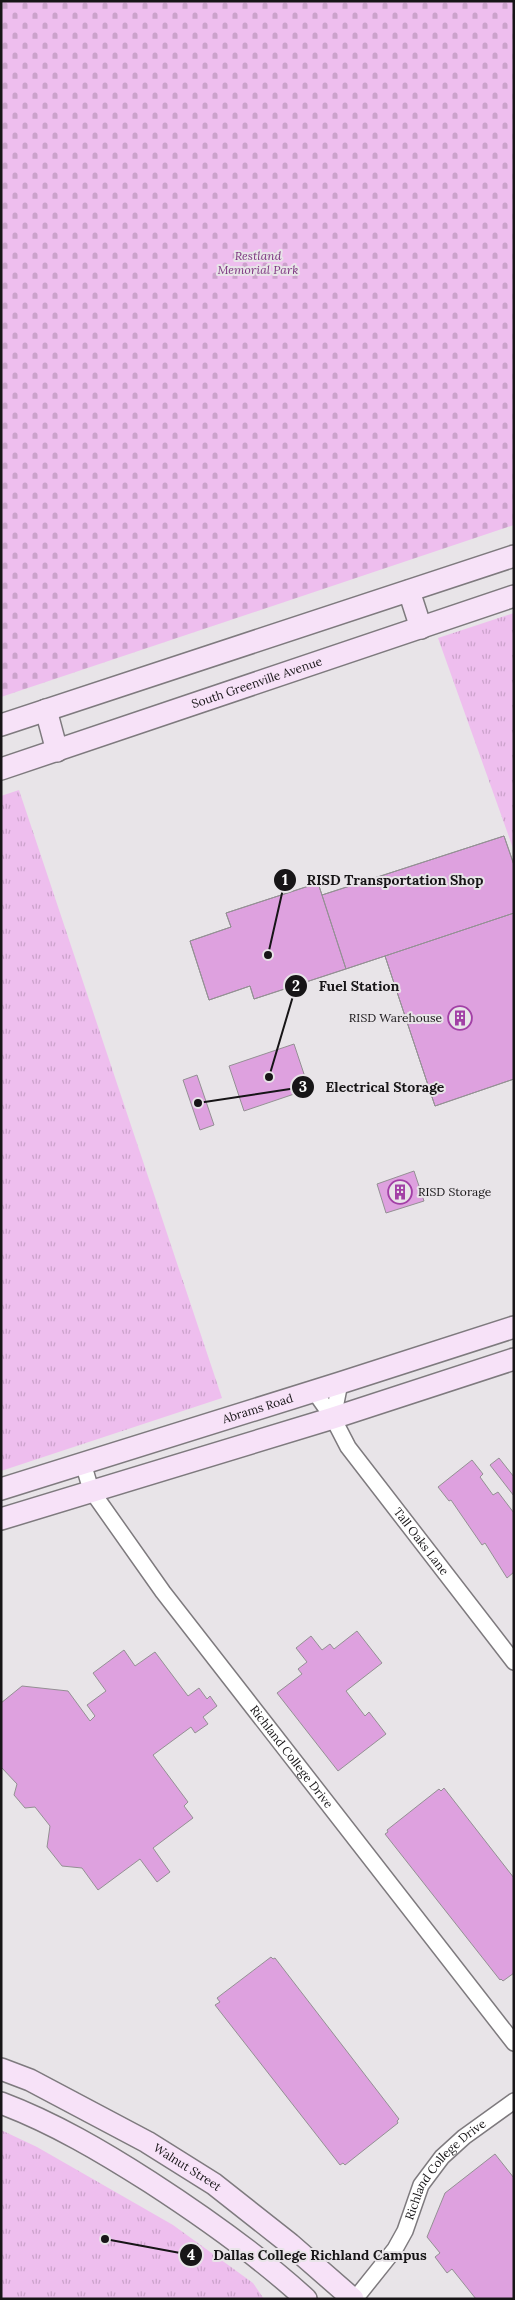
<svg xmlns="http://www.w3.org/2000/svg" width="515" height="2300" viewBox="0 0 515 2300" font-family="Lora,serif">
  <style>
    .grass { fill: url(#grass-tufts) }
    .cemetery { fill: url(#cemetery-stones) }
    .building { fill: #dea1df; stroke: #949094 }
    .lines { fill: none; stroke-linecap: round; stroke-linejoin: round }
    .minor-casing { stroke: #7e7a7e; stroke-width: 18 }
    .secondary-casing { stroke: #7e7a7e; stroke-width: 24 }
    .minor { stroke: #fff; stroke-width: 15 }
    .secondary { stroke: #f7e2f8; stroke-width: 21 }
    .labels { text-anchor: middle; stroke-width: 4; stroke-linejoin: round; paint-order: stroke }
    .park-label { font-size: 12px; font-style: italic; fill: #7d3680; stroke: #e8e4e8 }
    .street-label { font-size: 12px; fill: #171517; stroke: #e8e4e8 }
    .poi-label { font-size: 12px; fill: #171517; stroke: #e8e4e8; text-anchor: end }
    .leader { fill: none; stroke: #171517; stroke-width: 2 }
    .callout-dot { fill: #171517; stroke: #e8e4e8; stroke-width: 2 }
    .mark-label { font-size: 15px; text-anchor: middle; font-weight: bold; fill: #fff }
    .callout-label { font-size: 14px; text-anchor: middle; font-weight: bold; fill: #171517; stroke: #e8e4e8; stroke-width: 4; stroke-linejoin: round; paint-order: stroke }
  </style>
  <defs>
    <pattern id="grass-tufts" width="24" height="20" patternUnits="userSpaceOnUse" patternTransform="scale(1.25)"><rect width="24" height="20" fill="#eebeee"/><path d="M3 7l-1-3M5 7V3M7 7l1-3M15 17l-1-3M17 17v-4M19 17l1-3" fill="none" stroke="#cba2cb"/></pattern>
    <pattern id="cemetery-stones" width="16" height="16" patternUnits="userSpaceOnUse" patternTransform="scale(1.25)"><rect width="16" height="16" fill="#eebeee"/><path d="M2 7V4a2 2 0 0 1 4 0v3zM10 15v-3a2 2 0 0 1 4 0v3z" fill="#cba2cb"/></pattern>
  </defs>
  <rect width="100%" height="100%" fill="#e8e4e8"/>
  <path class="grass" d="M514,613V851L438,638Z
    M19,790L222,1398L1,1471V796Z
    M1,2130L37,2147L173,2225L253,2283L264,2299H1Z"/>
  <path class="cemetery" d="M1,1H514V525L1,697Z"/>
  <path class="building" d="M504,836L514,865V1079L435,1106L385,956L254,999L250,986L209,1000L190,941L231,927L226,913L318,883L322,895Z
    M504,836L514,865V913L346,969L322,895Z
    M318,883L346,969L254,999L250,986L209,1000L190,941L231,927L226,913Z
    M514,913V1079L435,1106L385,956Z
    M294,1044L309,1089L244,1111L229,1066Z
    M197,1075L214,1125L200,1130L183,1080Z
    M414,1171L424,1201L386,1213L377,1184Z
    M499,1458L514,1477V1496L490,1465Z
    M472,1460L483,1474L480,1477L493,1495L498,1492L514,1513V1572L507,1578L485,1543L482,1545L451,1500L449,1501L438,1487Z
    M357,1631L382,1663L346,1691L365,1716L369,1712L386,1734L338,1771L277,1693L302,1674L298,1669L307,1662L296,1648L311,1636L322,1650L330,1644L334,1649Z
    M124,1650L135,1666L155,1652L188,1696L199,1688L207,1699L210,1696L217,1706L203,1717L208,1724L195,1733L191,1727L153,1755L188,1802L184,1806L193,1818L153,1848L170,1872L157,1882L140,1859L98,1890L82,1868L62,1866L47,1847L50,1826L35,1807L25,1808L14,1795L17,1784L1,1767V1703L22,1686L68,1691L90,1721L95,1716L87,1705L106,1691L93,1673Z
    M444,1788L514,1878V1973L503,1981L501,1979L500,1980L385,1834L388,1832L387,1830L439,1789L441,1791Z
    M271,1957L273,1959L275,1958L399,2119L397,2121L398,2123L345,2165L343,2163L340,2165L215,2005L220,2002L217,1998Z
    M495,2154L514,2178V2299H476L452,2269L447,2273L435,2257L440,2253L427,2237L445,2193Z"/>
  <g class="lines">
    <g class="minor-casing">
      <g id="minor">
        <path id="s1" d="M314,1391L333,1418L348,1447L514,1662"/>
        <path d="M333,1418L340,1383"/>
        <path id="s2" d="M83,1463L91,1490L163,1592L514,2043"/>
        <path id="s3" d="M355,2299L395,2249L405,2231L421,2185L442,2157L464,2137L514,2101"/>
      </g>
    </g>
    <g class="secondary-casing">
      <g id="secondary">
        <path d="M409,591L421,628"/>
        <path d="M46,710L57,751"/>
        <path d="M1,725L514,556"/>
        <path id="s4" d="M1,769L514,596"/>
        <path id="s5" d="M1,1489L340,1383L514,1327"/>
        <path d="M1,1519L333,1418L514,1359"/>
        <path id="s6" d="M1,2069L30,2080L147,2142L214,2184L290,2244L353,2299"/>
        <path d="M1,2103C54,2123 103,2152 150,2182C204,2217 258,2255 306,2299"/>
      </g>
    </g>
    <use href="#minor" class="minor"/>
    <use href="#secondary" class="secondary"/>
  </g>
  <defs>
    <g id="building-ring" transform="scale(1.25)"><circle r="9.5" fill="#e8e4e8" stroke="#a240a6" stroke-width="1.5"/><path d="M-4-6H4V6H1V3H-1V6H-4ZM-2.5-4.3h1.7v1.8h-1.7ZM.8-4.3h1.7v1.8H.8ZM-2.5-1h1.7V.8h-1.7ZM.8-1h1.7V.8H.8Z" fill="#a240a6"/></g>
  </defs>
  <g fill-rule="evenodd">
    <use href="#building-ring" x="460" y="1018"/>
    <use href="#building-ring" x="400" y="1192"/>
  </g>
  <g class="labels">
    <g class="park-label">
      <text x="258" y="260">Restland<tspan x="258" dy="14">Memorial Park</tspan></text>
    </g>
    <g class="street-label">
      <text dy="4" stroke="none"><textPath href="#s4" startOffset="270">South Greenville Avenue</textPath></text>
      <text dy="4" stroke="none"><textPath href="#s5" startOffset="269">Abrams Road</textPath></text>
      <text dy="4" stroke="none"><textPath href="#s1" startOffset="185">Tall Oaks Lane</textPath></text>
      <text dy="4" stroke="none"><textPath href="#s2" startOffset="362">Richland College Drive</textPath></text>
      <text dy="4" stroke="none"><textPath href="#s6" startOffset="211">Walnut Street</textPath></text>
      <text dy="4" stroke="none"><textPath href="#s3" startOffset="160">Richland College Drive</textPath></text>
    </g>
    <g class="poi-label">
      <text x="442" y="1022">RISD Warehouse</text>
      <text x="418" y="1196" text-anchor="start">RISD Storage</text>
    </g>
  </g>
  <path class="leader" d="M268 955L285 880M269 1077L296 986M198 1103L303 1087M105 2239L191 2255"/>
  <g class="callout-dot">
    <circle cx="268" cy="955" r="5"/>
    <circle cx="269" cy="1077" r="5"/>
    <circle cx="198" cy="1103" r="5"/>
    <circle cx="105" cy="2239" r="5"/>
    <circle cx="285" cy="880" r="12"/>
    <circle cx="296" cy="986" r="12"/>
    <circle cx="303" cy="1087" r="12"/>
    <circle cx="191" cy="2255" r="12"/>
  </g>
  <g class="mark-label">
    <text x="285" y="885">1</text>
    <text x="296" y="991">2</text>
    <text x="303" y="1092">3</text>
    <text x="191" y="2260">4</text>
  </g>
  <g class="callout-label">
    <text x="395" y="885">RISD Transportation Shop</text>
    <text x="359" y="991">Fuel Station</text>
    <text x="385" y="1092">Electrical Storage</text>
    <text x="320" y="2260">Dallas College Richland Campus</text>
  </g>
  <rect width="515" height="2300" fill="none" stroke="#171517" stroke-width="5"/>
</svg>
